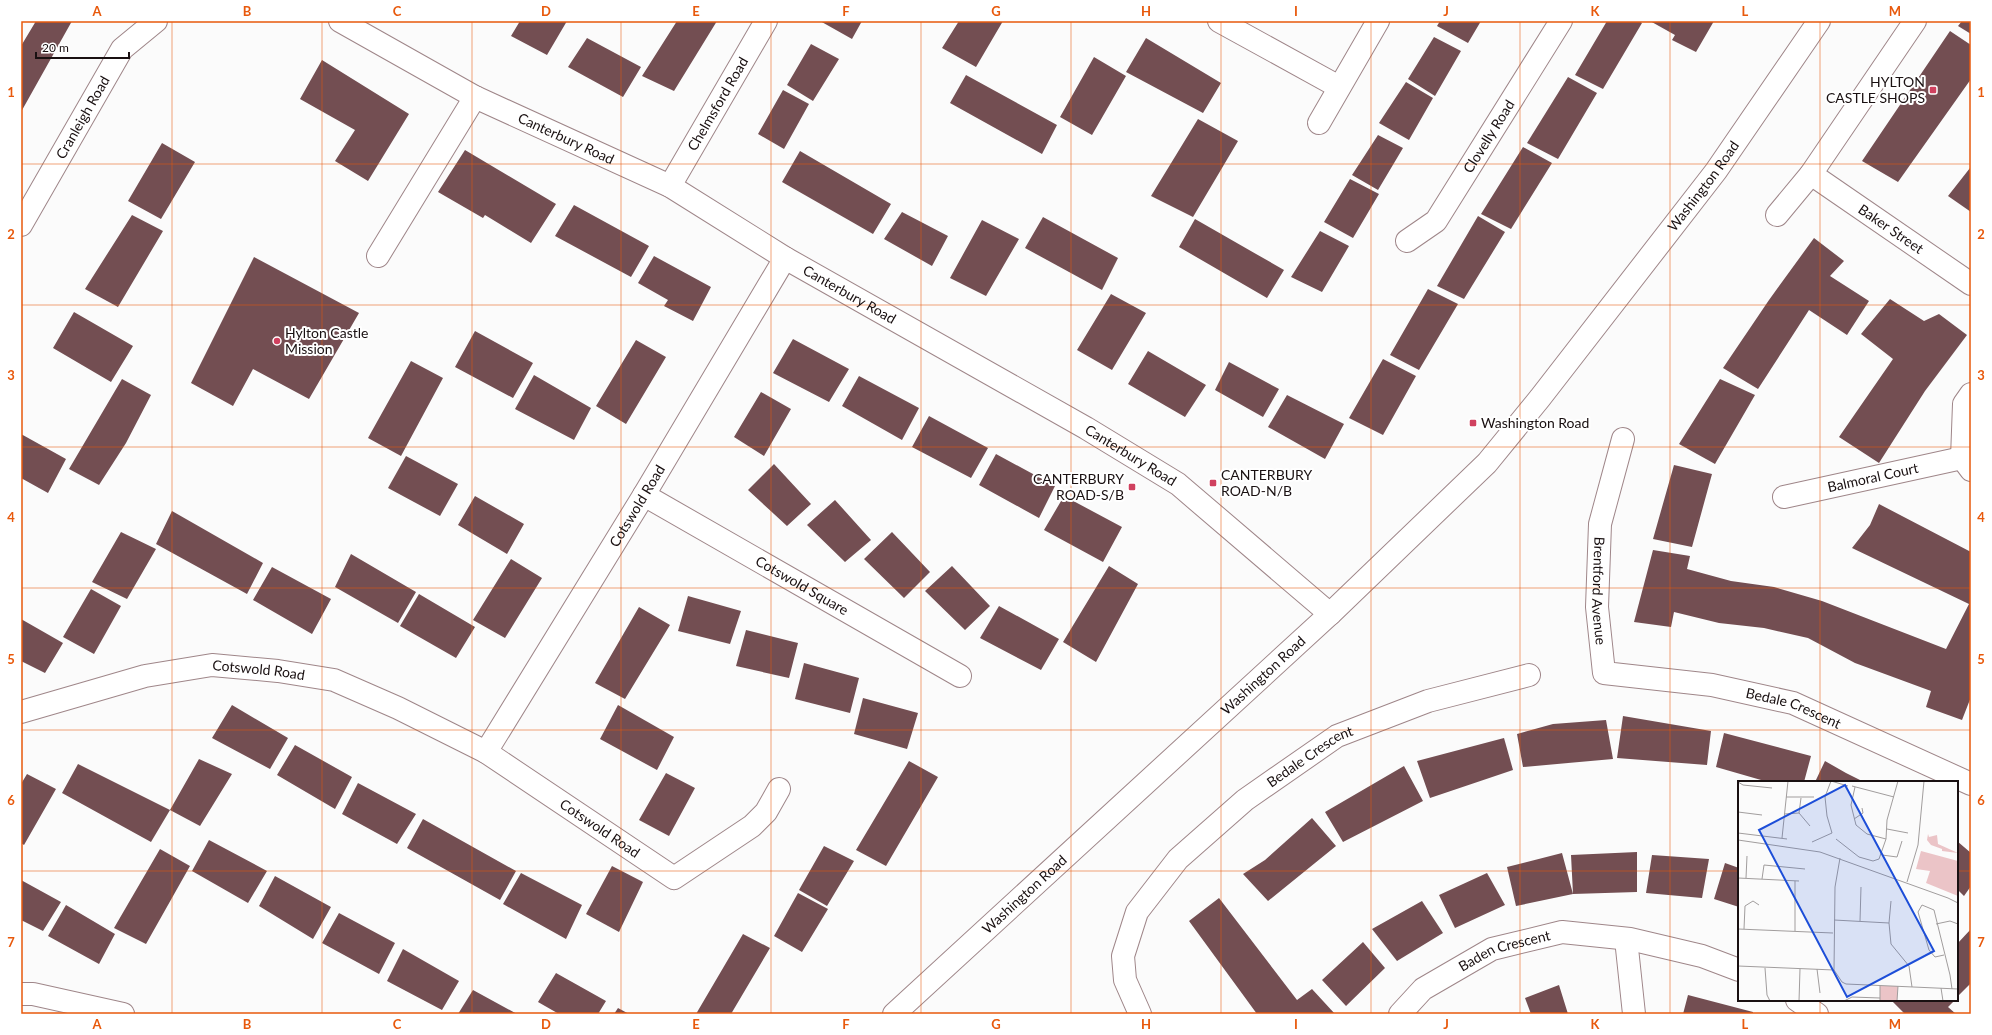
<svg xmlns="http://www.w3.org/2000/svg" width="1992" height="1035" viewBox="0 0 1992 1035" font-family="Lato,sans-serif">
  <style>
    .building { fill: #734e52 }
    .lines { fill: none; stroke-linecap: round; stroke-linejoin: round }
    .minor-casing { stroke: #9f8689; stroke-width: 24 }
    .minor { stroke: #fff; stroke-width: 22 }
    .grid { fill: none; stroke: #e8590c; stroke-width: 1; stroke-opacity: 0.55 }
    .poi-dot { fill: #d0415f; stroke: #fff; stroke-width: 1.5 }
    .labels { text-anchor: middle; stroke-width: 4; stroke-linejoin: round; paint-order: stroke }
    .poi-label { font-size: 14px; fill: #191011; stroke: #fff; text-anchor: start }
    .street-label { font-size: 14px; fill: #191011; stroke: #fff }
    .inset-road { fill: none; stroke: #a19d9d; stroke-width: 1 }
    .view { fill: #1d4ed8; fill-opacity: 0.15; stroke: #1d4ed8; stroke-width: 2 }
    .inset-edge { fill: none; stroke: #191011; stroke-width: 2 }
    .neatline { fill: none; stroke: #e8590c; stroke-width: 1.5 }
    .grid-label { font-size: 13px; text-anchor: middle; font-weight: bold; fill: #e8590c }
  </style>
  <rect width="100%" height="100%" fill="#fbfbfb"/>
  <path class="building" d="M36,21H72L21,112V46Z
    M520,21H567L547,55L511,36Z
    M677,21H717L674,91L642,76Z
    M820,21H862L852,39Z
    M959,21H1003L976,67L942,48Z
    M1440,21H1481L1468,43L1437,26Z
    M1607,21H1639L1642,23L1603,89L1575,75Z
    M1650,21H1714L1696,52L1672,40L1675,35Z
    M1962,21H1971V34L1958,26Z
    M1950,31L1971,45V79L1898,182L1862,161Z
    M1434,37L1461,51L1435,96L1408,79Z
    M587,38L641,67L623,97L568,67Z
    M1146,38L1221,83L1203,113L1126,72Z
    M811,44L839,59L813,101L787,85Z
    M1094,57L1126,76L1092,135L1060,117Z
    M322,60L409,114L368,181L335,161L355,130L300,99Z
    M966,75L1057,125L1042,154L950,103Z
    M1568,77L1597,93L1558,159L1527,143Z
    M1406,82L1433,98L1409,140L1379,123Z
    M783,90L809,104L784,149L758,134Z
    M1198,119L1238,141L1193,217L1151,196Z
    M1378,135L1403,148L1378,190L1352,175Z
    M162,143L195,162L161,219L128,201Z
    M1523,147L1552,163L1511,229L1481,214Z
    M465,150L556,204L531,243L485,215L483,218L438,192Z
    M800,151L891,204L873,234L782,182Z
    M1970,168L1971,169V212L1948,196Z
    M1350,179L1379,194L1353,238L1324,222Z
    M574,205L649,246L631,277L555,236Z
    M902,212L948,236L932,266L884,239Z
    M132,215L163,231L118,307L85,289Z
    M1478,216L1505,232L1464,299L1437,286Z
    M1043,217L1118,258L1102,290L1025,248Z
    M1195,219L1284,270L1267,298L1179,247Z
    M982,220L1019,239L986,296L950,278Z
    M1320,231L1349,246L1322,292L1291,277Z
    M1814,238L1844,261L1830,276L1869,301L1847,335L1809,310L1758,389L1723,368L1769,300Z
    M654,256L711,287L693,321L664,306L668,300L638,283Z
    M254,257L359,313L309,399L253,369L233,406L191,383Z
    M1428,289L1458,304L1419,370L1390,355Z
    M1111,294L1146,313L1112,370L1077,350Z
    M1890,299L1924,321L1939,314L1967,335L1925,391L1879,463L1839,437L1893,359L1861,334Z
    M74,312L133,346L111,382L53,348Z
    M475,331L533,363L513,398L455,367Z
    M793,339L849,369L829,402L773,373Z
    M636,340L666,357L626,424L596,406Z
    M1148,351L1206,385L1185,417L1128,384Z
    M1383,359L1416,376L1383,435L1349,418Z
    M411,361L443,378L401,456L368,438Z
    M1229,362L1279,389L1263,417L1215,390Z
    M534,375L591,408L574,440L515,409Z
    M859,376L919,408L902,440L842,406Z
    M122,379L151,395L126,443L99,485L69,469Z
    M1720,379L1755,395L1715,464L1679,444Z
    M761,392L791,409L764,456L734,437Z
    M1287,395L1344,424L1325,459L1268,427Z
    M929,416L988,448L971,478L912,447Z
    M21,434L66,459L48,493L21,478Z
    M996,454L1055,486L1039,518L979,485Z
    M406,456L458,484L440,516L388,488Z
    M774,464L811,504L787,526L748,490Z
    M1674,465L1712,474L1692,547L1653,539Z
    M475,496L524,524L507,554L458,525Z
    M1064,496L1122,527L1103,562L1044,530Z
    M835,500L871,540L845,562L807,525Z
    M1879,504L1971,552V697L1962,720L1926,707L1931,691L1855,663L1808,638L1764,628L1719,623L1674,612L1671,627L1634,622L1653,550L1690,556L1687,569L1731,581L1774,587L1822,601L1946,649L1969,604L1852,548L1870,525Z
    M172,511L263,563L247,594L156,544Z
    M121,532L156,549L127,599L92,582Z
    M892,532L930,572L904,598L864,559Z
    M351,554L416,592L398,623L335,587Z
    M511,559L542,578L505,638L473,620Z
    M952,566L990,606L965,630L925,591Z
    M1109,566L1138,584L1096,662L1063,642Z
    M272,567L331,599L312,634L253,600Z
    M91,589L121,606L94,654L63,637Z
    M419,594L475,627L456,658L400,626Z
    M688,596L741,611L730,644L678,631Z
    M999,606L1059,639L1041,670L980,638Z
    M639,607L670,625L625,699L595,683Z
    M21,619L63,643L45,673L21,661Z
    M746,630L798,643L789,678L736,666Z
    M804,663L859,678L850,713L795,699Z
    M863,698L918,713L907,749L854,734Z
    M232,705L288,738L270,769L212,738Z
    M618,705L674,737L657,770L600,739Z
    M1623,716L1711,731L1707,765L1617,758Z
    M1606,720L1613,759L1523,767L1517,734L1553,724Z
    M1724,733L1811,756L1804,782H1768L1716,767Z
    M1504,738L1513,770L1430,798L1417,761Z
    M295,745L352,777L335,809L277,775Z
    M199,759L232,774L200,826L170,810Z
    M909,761L938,777L886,866L856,850Z
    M1825,761L1846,773L1864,782H1815Z
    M78,764L170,810L151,842L62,793Z
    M1404,766L1423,801L1343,842L1325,812Z
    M666,773L695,788L669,836L639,820Z
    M27,774L56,789L24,845L21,843V784Z
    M358,783L416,814L397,844L342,814Z
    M1312,818L1336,846L1268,901L1243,874L1265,860Z
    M423,819L516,871L500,900L407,848Z
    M209,840L267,871L248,903L192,871Z
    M1957,841L1971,853V886L1964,896L1957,889Z
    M824,846L854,861L827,906L799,890Z
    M160,849L190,866L146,944L114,928Z
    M1637,852V892L1573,894L1571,855Z
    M1562,853L1573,894L1516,906L1507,867Z
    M1652,855L1709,859L1702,898L1646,893Z
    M1725,863L1739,868V907L1714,899Z
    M612,866L643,882L619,932L586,914Z
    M521,873L582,905L566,939L503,904Z
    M1487,873L1505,905L1455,928L1439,895Z
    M275,876L331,907L313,939L259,906Z
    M21,880L61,902L43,931L21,920Z
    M798,893L828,909L802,952L774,936Z
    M1219,898L1297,1000L1312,989L1335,1014H1257L1189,921Z
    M1422,901L1443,933L1397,961L1372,929Z
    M66,905L115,934L99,964L48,936Z
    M339,913L395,943L379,974L322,943Z
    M1971,929V983L1957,997V944Z
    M743,934L770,948L731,1014H696Z
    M1363,942L1385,968L1346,1006L1322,980Z
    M403,949L459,981L442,1010L387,981Z
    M556,973L606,1001L598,1014H559L538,1002Z
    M1559,985L1568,1014H1531L1525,998Z
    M473,990L517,1014H458Z
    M1688,995L1753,1012V1014H1683Z
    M1891,1000H1955L1948,1007L1956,1014H1905Z
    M618,1008L629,1014H614Z"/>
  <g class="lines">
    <g class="minor-casing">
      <g id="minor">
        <path id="s1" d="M340,21L475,97L670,186L785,258L1086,428L1178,484L1330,614"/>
        <path d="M1219,21L1339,87"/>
        <path d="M1319,123L1378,21"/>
        <path id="s2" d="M1811,174L1971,284"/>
        <path id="s3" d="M670,186L766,21"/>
        <path d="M1777,215L1811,174L1915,21"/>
        <path id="s4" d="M21,225L122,49L156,21"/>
        <path id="s5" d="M1407,241L1436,221L1561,21"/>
        <path d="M378,256L475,97"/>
        <path d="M1971,394L1964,404L1962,458L1971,470"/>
        <path id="s6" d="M1623,439L1600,524L1597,607L1604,673L1712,685L1793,703L1971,784"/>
        <path id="s7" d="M644,495L960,676"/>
        <path id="s8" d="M1784,497L1962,458"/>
        <path id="s9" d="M21,712L145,676L212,665L278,671L334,680L398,708L486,752L644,495L785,258"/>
        <path id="s10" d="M486,752L674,878L752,826L766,812L779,789"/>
        <path d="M1626,939L1634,1014"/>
        <path d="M21,994H33L123,1014"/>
        <path d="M1797,1000L1817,1014"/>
        <path id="s11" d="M894,1014L1330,614L1487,463L1540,398L1716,171L1819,21"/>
        <path id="s12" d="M1140,1014L1125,980L1123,956L1137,912L1178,859L1245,800L1337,736L1428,701L1529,675"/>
        <path id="s13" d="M1400,1014L1423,989L1492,949L1562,932L1630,939L1702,956L1739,970"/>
      </g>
    </g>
    <use href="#minor" class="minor"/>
  </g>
  <path class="grid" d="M172,21V1014M322,21V1014M472,21V1014M621,21V1014M771,21V1014M921,21V1014M1071,21V1014M1221,21V1014M1371,21V1014M1520,21V1014M1670,21V1014M1820,21V782M21,164H1971M21,305H1971M21,447H1971M21,588H1971M21,730H1971M21,871H1739M1957,871H1971M1820,1000V1014"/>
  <g class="poi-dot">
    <rect x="1929" y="86" width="8" height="8" rx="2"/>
    <circle cx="277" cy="341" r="4"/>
    <rect x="1469" y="419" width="8" height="8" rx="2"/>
    <rect x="1209" y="479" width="8" height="8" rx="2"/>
    <rect x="1128" y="483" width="8" height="8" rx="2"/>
  </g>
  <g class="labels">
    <g class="poi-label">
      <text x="1925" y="87" text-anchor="end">HYLTON<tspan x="1925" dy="16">CASTLE SHOPS</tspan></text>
      <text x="285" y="338">Hylton Castle<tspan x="285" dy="16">Mission</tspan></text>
      <text x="1481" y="428">Washington Road</text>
      <text x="1221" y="480">CANTERBURY<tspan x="1221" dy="16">ROAD-N/B</tspan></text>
      <text x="1124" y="484" text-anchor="end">CANTERBURY<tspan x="1124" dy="16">ROAD-S/B</tspan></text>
    </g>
    <g class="street-label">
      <text dy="5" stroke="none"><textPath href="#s3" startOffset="95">Chelmsford Road</textPath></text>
      <text dy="5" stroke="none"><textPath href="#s4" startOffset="124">Cranleigh Road</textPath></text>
      <text dy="5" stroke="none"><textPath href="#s5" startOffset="135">Clovelly Road</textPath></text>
      <text dy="5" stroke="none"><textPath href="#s1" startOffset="255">Canterbury Road</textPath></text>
      <text dy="5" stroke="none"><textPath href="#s11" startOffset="1161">Washington Road</textPath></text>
      <text dy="5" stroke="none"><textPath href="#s2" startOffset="97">Baker Street</textPath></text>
      <text dy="5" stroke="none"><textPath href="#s1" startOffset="579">Canterbury Road</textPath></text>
      <text dy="5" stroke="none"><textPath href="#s1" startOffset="903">Canterbury Road</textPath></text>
      <text dy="5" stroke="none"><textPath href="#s8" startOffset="91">Balmoral Court</textPath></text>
      <text dy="5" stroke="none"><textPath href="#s9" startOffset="777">Cotswold Road</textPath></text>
      <text dy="5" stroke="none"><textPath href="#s7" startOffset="182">Cotswold Square</textPath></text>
      <text dy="5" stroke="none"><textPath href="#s6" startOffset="155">Brentford Avenue</textPath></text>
      <text dy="5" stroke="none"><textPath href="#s9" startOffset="244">Cotswold Road</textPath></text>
      <text dy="5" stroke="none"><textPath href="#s11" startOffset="501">Washington Road</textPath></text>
      <text dy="5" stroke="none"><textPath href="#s6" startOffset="431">Bedale Crescent</textPath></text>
      <text dy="5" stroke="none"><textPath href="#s12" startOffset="342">Bedale Crescent</textPath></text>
      <text dy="5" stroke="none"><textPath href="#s10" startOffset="137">Cotswold Road</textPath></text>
      <text dy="5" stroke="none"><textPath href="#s11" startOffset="177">Washington Road</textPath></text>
      <text dy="5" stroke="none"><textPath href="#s13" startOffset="125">Baden Crescent</textPath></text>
    </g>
  </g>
  <g transform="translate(1738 781)">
    <rect width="220" height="220" fill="#fbfbfb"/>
    <path d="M190,53L191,56L199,54L200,63L220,72L204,70V68L193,64L189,59ZM183,70L220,80V115L188,102L192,90L178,88ZM142,205H160L159,220H142Z" fill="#ebc4c7"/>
    <path class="inset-road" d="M93,0L110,5M0,1L5,4L34,7M114,5L156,16M117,6L113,24L118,44L129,53L148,58M48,16H76M0,31L24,34M61,32L72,45M46,33L61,32L63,17M116,38L125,32L124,27M149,48L170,52M0,52L49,58M44,57L50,0M98,58L121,76L135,80L141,78L148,58L149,39L160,0M0,59L82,71L210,117L220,122M74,61L94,52L89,35L87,16L93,0M144,74L159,76L164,60M0,97L61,100M8,97L9,75M24,98L26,84L67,88M169,101L180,64L186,0M96,139L151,142L153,163L171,185L174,206M122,140L123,106M151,142L153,120M198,143L212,140L220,143M0,148L95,152M6,148L7,125L15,120L21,124M57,150V100M206,174L197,176L191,169L180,131L184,124L196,129L212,194L214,208M0,185L96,189M27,187L29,214L32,220M79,188L82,212M96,189L104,201L108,203L220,208M96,189L97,106L102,77M142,205V220M203,207L205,220M61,220L62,188M106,220L114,216L142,217M159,220L160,205"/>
    <path class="view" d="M107,4L196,170L109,216L21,49Z"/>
    <rect width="220" height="220" class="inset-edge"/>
  </g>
  <rect width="1992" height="1035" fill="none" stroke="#ffffff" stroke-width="44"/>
  <path d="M36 52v6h93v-6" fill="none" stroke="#191011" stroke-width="2"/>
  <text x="42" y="52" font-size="12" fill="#191011" stroke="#ffffff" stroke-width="3" paint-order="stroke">20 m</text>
  <rect x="22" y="22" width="1948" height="991" class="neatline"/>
  <g class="grid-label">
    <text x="97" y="16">A</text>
    <text x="247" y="16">B</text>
    <text x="397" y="16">C</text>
    <text x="546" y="16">D</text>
    <text x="696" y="16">E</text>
    <text x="846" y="16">F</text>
    <text x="996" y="16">G</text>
    <text x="1146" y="16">H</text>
    <text x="1296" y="16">I</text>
    <text x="1446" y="16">J</text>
    <text x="1595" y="16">K</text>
    <text x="1745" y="16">L</text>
    <text x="1895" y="16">M</text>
    <text x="11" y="97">1</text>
    <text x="1981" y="97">1</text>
    <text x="11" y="239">2</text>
    <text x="1981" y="239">2</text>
    <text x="11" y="380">3</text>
    <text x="1981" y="380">3</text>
    <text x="11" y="522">4</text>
    <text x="1981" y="522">4</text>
    <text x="11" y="664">5</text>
    <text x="1981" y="664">5</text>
    <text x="11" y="805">6</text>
    <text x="1981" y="805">6</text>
    <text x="11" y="947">7</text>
    <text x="1981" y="947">7</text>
    <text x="97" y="1029">A</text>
    <text x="247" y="1029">B</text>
    <text x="397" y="1029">C</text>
    <text x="546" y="1029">D</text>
    <text x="696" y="1029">E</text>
    <text x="846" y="1029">F</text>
    <text x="996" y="1029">G</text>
    <text x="1146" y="1029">H</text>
    <text x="1296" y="1029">I</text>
    <text x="1446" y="1029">J</text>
    <text x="1595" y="1029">K</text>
    <text x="1745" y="1029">L</text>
    <text x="1895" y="1029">M</text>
  </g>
</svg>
